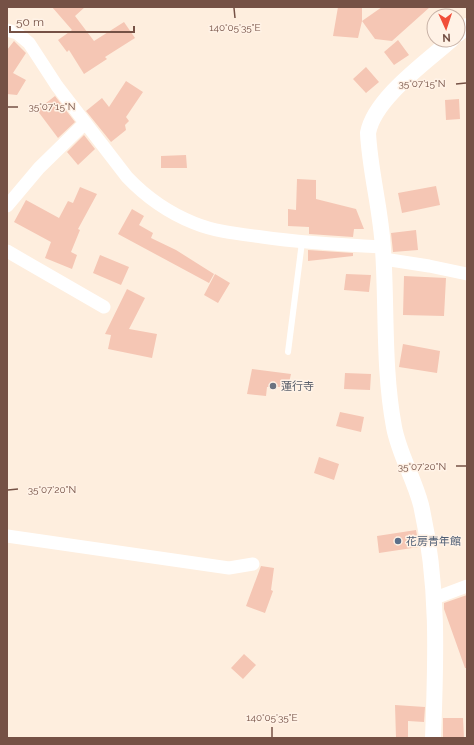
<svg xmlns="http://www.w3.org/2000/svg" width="474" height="745" viewBox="0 0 474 745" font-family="Raleway,'Noto Sans JP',sans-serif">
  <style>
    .building { fill: #f5c6b4 }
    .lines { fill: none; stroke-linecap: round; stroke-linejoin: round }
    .service { stroke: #fff; stroke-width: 6 }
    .minor { stroke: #fff; stroke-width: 13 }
    .tertiary { stroke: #fff; stroke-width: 16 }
    .ticks { fill: none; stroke: #755145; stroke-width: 1.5 }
    .worship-dot { fill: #6b7280; stroke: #fff2e6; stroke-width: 1.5 }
    .service-dot { fill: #5c6f8a; stroke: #fff2e6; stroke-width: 1.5 }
    .labels { text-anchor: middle; stroke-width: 3; stroke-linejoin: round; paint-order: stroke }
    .worship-label { font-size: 11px; fill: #5b616d; stroke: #fff2e6; text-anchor: start }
    .service-label { font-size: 11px; fill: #4e5e75; stroke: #fff2e6; text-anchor: start }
    .ticks-label { font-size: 10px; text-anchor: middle; fill: #755145; stroke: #fff2e6; stroke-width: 3; stroke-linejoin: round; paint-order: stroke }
  </style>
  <rect width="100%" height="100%" fill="#feeede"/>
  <path class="building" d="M52,7H85L75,16L94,41L124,22L135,38L105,57L107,59L84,74L69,50L67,52L58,40L72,30Z
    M338,7H362V21L358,38L333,36Z
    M382,7H430L392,41L375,39L362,21Z
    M398,40L409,55L394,65L384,52Z
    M14,41L26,53L13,73L26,80L17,95L7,94V50Z
    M366,67L379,82L366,93L353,79Z
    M126,81L143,92L126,117L129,121L125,125L126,130L111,142L86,111L102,98L109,107Z
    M55,96L75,122L58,138L37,110Z
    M459,99L460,119L446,120L445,100Z
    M84,135L95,149L78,165L67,152Z
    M186,155L187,168H161V156Z
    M297,179L316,180V199L356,209L364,229H354L353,237L309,234V227L288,226V209L296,210Z
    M436,186L440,205L402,213L398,193Z
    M80,187L97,194L78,229L80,230L71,252L77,255L72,269L45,258L51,242L14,222L26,200L59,218L68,201L73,203Z
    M132,209L144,216L139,225L153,233L151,238L176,250L214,274L209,283L118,234Z
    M416,230L418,250L393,252L391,233Z
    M308,250L353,253V256L308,261Z
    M100,255L129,267L121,285L93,273Z
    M215,274L230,283L218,303L204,295Z
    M346,274L371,275L369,292L344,290Z
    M404,276L446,278L444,316L403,315Z
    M127,289L145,298L129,329L157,334L152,358L108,349L111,335L105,334Z
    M403,344L440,351L437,373L399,367Z
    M252,369L291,374L288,387H267L266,396L247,394Z
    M345,373L371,374L370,390L344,389Z
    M340,412L364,417L361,432L336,426Z
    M319,457L339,464L334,480L314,473Z
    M416,530L419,547L379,553L377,536Z
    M261,566L274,568L271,590L273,591L265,613L246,606Z
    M467,595V668H465L444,609V603Z
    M244,654L256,665L243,679L231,668Z
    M395,705L425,707L424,722L408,721V738H396Z
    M443,718H463L464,738H443Z"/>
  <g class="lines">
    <path class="service" d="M288,352L302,242"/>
    <path class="minor" d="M7,30L17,33L29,43L57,86L127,177C146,197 169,213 194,223C216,232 239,234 262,237C303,243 343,245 383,247
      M7,206L39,168L85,123
      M7,251L104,307
      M384,259L429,266L467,274
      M7,536L229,568L253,564
      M435,598L467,586"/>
    <path class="tertiary" d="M458,34L467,26
      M433,738C436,658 439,584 421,505C414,478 399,454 394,427C383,368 387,308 383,249C381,210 370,172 368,133C374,99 425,63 451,40"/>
  </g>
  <path class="ticks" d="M234,8L235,18M456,84L466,83M8,107H18M456,466H466M8,490L18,489M272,727V737"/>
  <circle class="worship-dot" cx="273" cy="386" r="4"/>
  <circle class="service-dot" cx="398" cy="541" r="4"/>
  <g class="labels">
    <g class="worship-label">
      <text x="281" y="390">蓮行寺</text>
    </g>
    <g class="service-label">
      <text x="406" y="545">花房青年館</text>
    </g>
  </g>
  <g class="ticks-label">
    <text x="235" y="31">140°05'35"E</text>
    <text x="422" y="87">35°07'15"N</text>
    <text x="52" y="110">35°07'15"N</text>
    <text x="422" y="470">35°07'20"N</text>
    <text x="52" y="493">35°07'20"N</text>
    <text x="272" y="721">140°05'35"E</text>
  </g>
  <rect width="474" height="745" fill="none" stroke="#755145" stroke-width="16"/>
  <g transform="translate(446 28) rotate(177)"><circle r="19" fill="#fff2e6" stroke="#c8b2a6"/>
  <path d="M0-3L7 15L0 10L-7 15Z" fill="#f14e39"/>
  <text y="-6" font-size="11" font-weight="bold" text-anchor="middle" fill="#755145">N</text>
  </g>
  <path d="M10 26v6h124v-6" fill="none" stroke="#755145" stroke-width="2"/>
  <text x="16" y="26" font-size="12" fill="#755145" stroke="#fff2e6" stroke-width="3" paint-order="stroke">50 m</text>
</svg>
